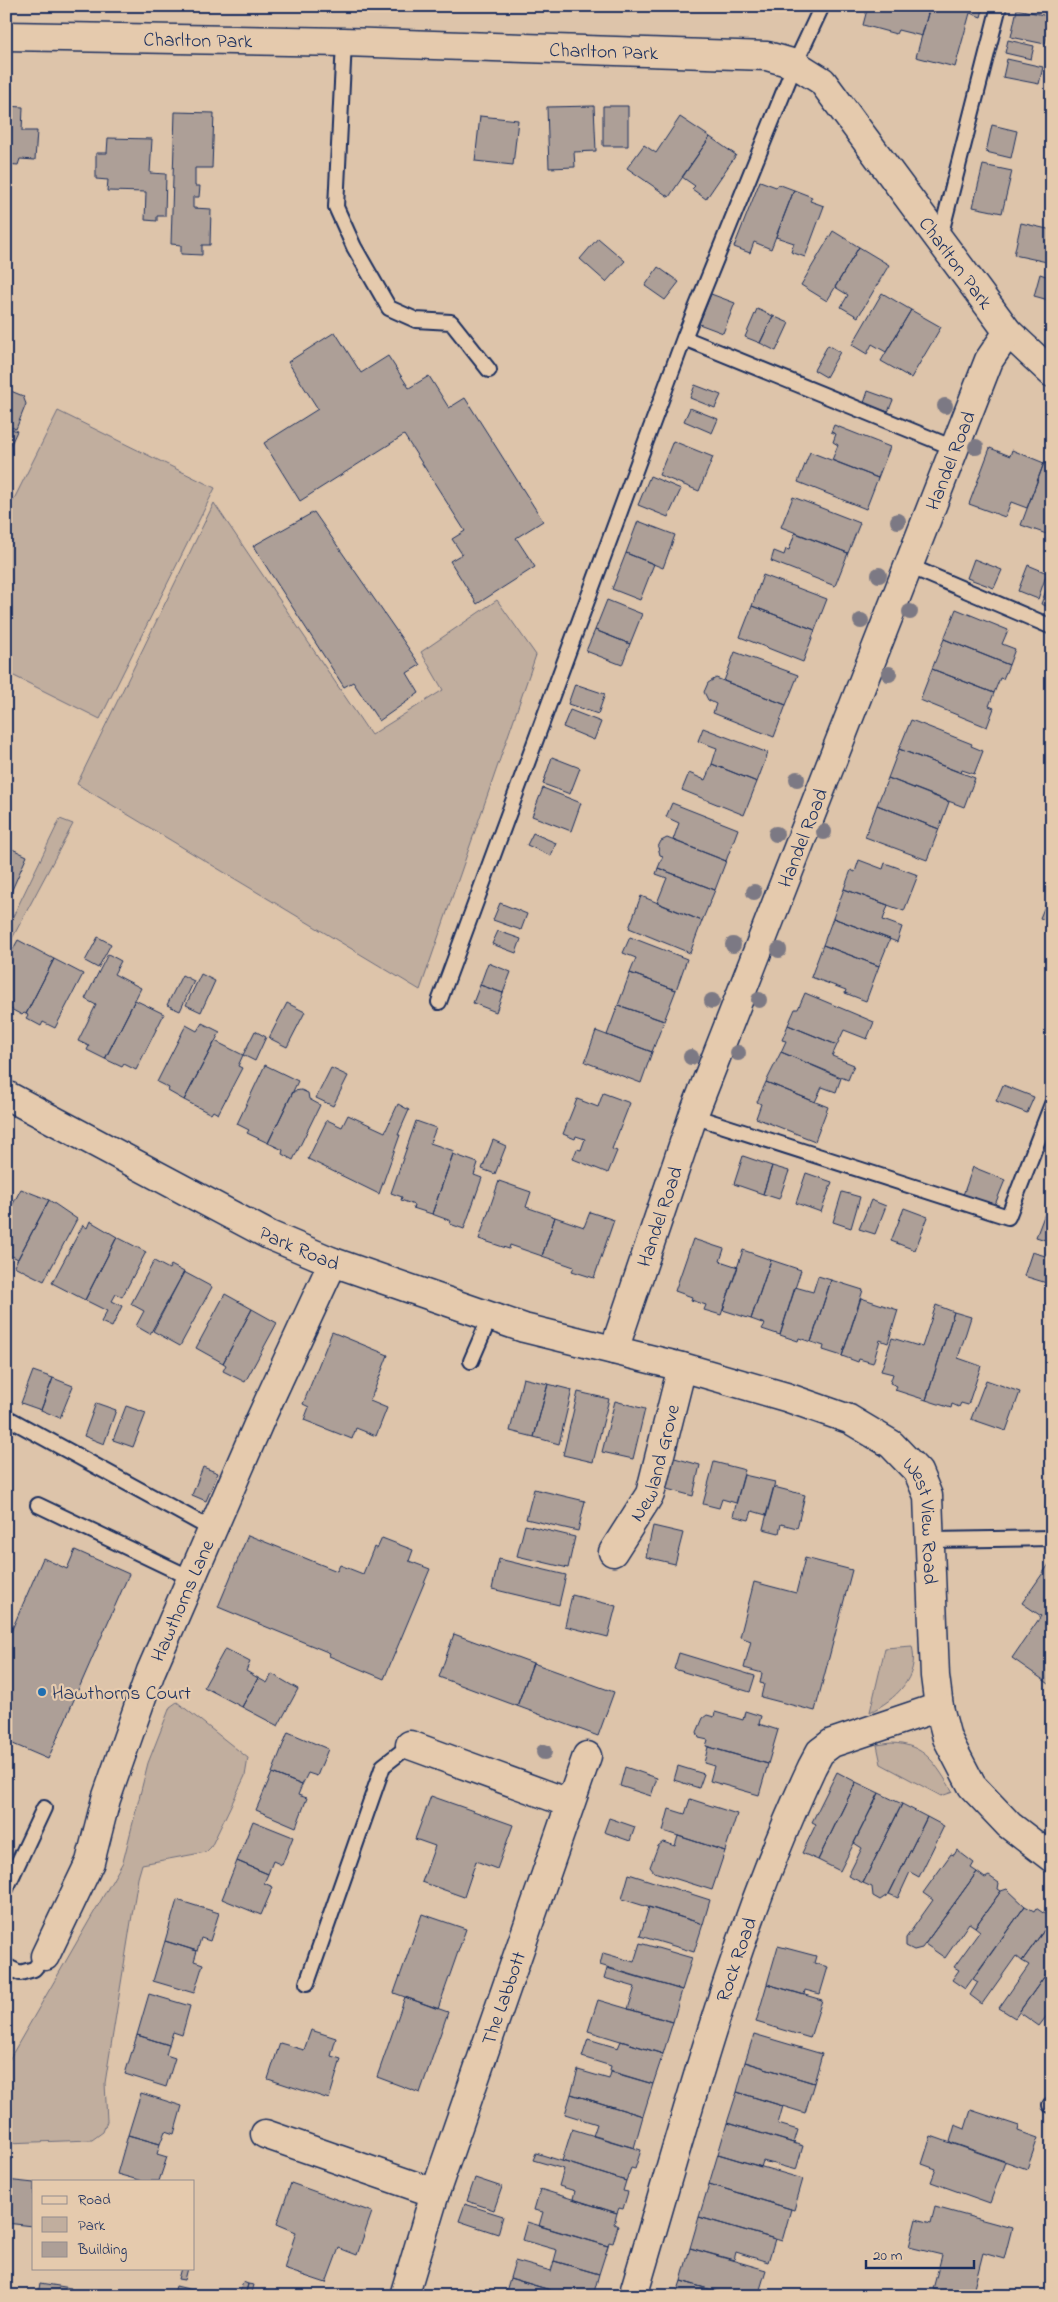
<svg xmlns="http://www.w3.org/2000/svg" width="1058" height="2302" viewBox="0 0 1058 2302" font-family="'Indie Flower',sans-serif">
  <style>
    .green { fill: #c1ae9e; stroke: #6e6e7e }
    .building { fill: #ad9f97; stroke: #1b2f5e }
    .lines { fill: none; stroke-linecap: round; stroke-linejoin: round }
    .service-casing { stroke: #1b2f5e; stroke-width: 18 }
    .minor-casing { stroke: #1b2f5e; stroke-width: 31 }
    .service { stroke: #e5caad; stroke-width: 14 }
    .minor { stroke: #e5caad; stroke-width: 28 }
    .tree { fill: #7c7984 }
    .poi-dot { fill: #1f6fb2; stroke: #e5caad; stroke-width: 2 }
    .labels { text-anchor: middle; stroke-width: 4.5; stroke-linejoin: round; paint-order: stroke }
    .street-label { font-size: 20px; fill: #1b2f5e; stroke: #e5caad }
    .poi-label { font-size: 20px; fill: #1b2f5e; stroke: #e5caad; text-anchor: start }
  </style>
  <rect width="100%" height="100%" fill="#ddc4aa"/>
  <filter id="ink" filterUnits="userSpaceOnUse"><feTurbulence type="fractalNoise" baseFrequency=".02" numOctaves="2"/><feDisplacementMap in="SourceGraphic" scale="10" xChannelSelector="R" yChannelSelector="G"/><feConvolveMatrix kernelMatrix="1 2 1 2 8 2 1 2 1" color-interpolation-filters="sRGB"/></filter>
  <g filter="url(#ink)">
    <path class="green" d="M58,411L215,488L100,719L6,672V515Z
      M214,503L371,735L443,690L421,652L497,600L536,655L420,990L77,784Z
      M60,819L73,824L6,950V931Z
      M912,1646C920,1677 895,1700 870,1712L885,1648Z
      M177,1702L248,1758L245,1776L211,1847L206,1852L142,1864L138,1878L105,2083L107,2121L103,2132L92,2140L6,2143V2065L123,1862L148,1763L170,1707Z
      M891,1743C926,1744 936,1765 953,1792L941,1796L881,1764L877,1745Z"/>
    <path class="building" d="M868,6H930L922,36L898,30L896,34L863,25Z
      M930,6H984L981,17L970,13L955,67L916,57Z
      M1022,6H1052V12Z
      M1017,9L1052,17L1045,44L1011,37Z
      M1008,40L1034,46L1031,59L1005,53Z
      M1007,59L1043,67L1039,84L1003,77Z
      M6,106L23,107L22,131H37L35,160L20,159L18,165L6,164Z
      M594,106L596,151L574,152L575,167L549,168L547,107Z
      M603,106H628V146H603Z
      M175,112L214,113L212,168H195V186H200L199,197H193V208L211,209L210,245H202V255L181,254V245L171,244Z
      M480,116L518,120L513,165L475,161Z
      M680,117L710,137L669,197L627,168L644,145L656,153Z
      M992,125L1017,131L1011,158L986,152Z
      M710,137L736,155L706,199L692,189L695,186L682,177Z
      M108,138L152,139L150,173L166,174L165,216H157V221L145,220L146,192L107,191L108,180L96,179V153H107Z
      M983,165L1012,171L1002,213L973,207Z
      M760,181L776,187L778,184L794,190L771,249L754,242L750,253L734,247Z
      M794,190L812,197L810,201L824,206L805,257L791,252L794,243L776,237Z
      M1021,223L1052,230L1047,262L1014,255Z
      M833,231L859,247L827,301L801,285Z
      M598,238L625,261L606,282L580,259Z
      M859,247L889,265L858,317L841,307L848,295L835,287Z
      M658,267L679,282L665,300L645,286Z
      M1040,274L1052,278V301L1034,296Z
      M882,293L911,310L886,352L872,344L867,354L852,345Z
      M711,294L735,303L723,333L699,324Z
      M757,309L773,316L760,343L745,337Z
      M911,310L941,327L911,378L881,361Z
      M773,316L789,323L776,351L760,343Z
      M335,332L361,373L388,356L409,388L429,376L449,408L465,398L543,521L516,538L535,567L477,604L450,561L462,554L452,539L465,531L404,435L300,501L264,443L318,409L288,362Z
      M828,345L840,352L826,377L814,370Z
      M695,385L721,395L715,408L690,398Z
      M6,389L23,396L26,404L16,429L6,425Z
      M868,391L893,400L888,412L864,403Z
      M690,408L718,419L712,433L684,421Z
      M834,425L890,447L878,478L832,460L838,445L833,442L836,434L831,432Z
      M6,427L17,431L6,455Z
      M673,441L713,457L699,491L659,475Z
      M990,448L1010,456L1012,450L1044,463L1027,508L1011,502L1005,517L969,504Z
      M810,452L878,478L866,509L798,482Z
      M1044,463L1052,466V536L1021,525Z
      M650,476L681,489L668,517L638,505Z
      M793,497L860,523L848,553L781,527Z
      M314,512L420,665L407,673L419,693L379,721L353,682L344,687L253,546Z
      M638,521L675,535L663,568L626,553Z
      M795,533L848,553L835,586L771,561L774,551L784,555L786,549L789,550Z
      M626,553L654,564L640,600L612,589Z
      M974,559L1002,570L994,588L967,578Z
      M1028,565L1047,573L1038,599L1018,591Z
      M1052,574V608L1041,604Z
      M763,575L827,599L815,630L752,606Z
      M607,600L642,614L630,644L595,630Z
      M752,606L815,630L803,662L740,637Z
      M956,609L1008,630L1002,644L1015,649L1009,665L944,639Z
      M595,630L630,644L622,665L586,651Z
      M944,639L1009,665L1003,679L1000,678L994,693L932,669Z
      M735,652L798,675L786,705L724,681Z
      M932,669L994,693L989,706L994,708L987,727L920,700Z
      M716,678L786,705L774,737L713,713L716,704L708,700L704,692L708,683Z
      M575,684L605,694L598,714L568,704Z
      M570,710L601,722L594,740L563,727Z
      M911,720L972,744L971,746L983,751L974,774L962,770L961,773L899,749Z
      M703,728L768,753L757,782L712,764L717,748L698,741Z
      M899,749L975,778L964,807L888,778Z
      M552,757L580,768L570,794L543,784Z
      M712,764L757,782L744,815L682,790L689,773L705,780Z
      M888,778L949,802L939,829L877,805Z
      M543,788L581,803L571,831L532,816Z
      M672,803L738,829L726,861L673,840L679,823L666,817Z
      M877,805L939,829L927,860L865,837Z
      M533,833L556,843L551,856L527,845Z
      M667,838L726,861L715,890L658,868L663,856L660,855L658,847L661,841Z
      M6,846L27,856L11,892L6,890Z
      M859,860L883,869L885,863L918,875L904,911L844,889L851,870L855,872Z
      M658,868L715,890L702,921L657,903L667,878L656,874Z
      M844,889L888,905L883,920L902,927L897,942L833,918Z
      M1051,891L1052,892V923L1040,918Z
      M641,896L702,921L690,953L629,928Z
      M500,903L527,914L521,930L493,920Z
      M833,918L890,939L879,966L823,945Z
      M498,931L521,939L516,953L492,944Z
      M98,937L111,944L98,968L85,961Z
      M630,937L687,959L676,990L630,973L636,958L623,953Z
      M18,940L54,959L26,1014L24,1013L22,1015L7,1007L8,1004L6,1003V962Z
      M823,945L879,966L866,1001L845,993L846,990L811,977Z
      M108,954L121,961L114,974L141,988L105,1059L87,1050L89,1046L78,1041L96,1005L85,999Z
      M54,959L83,974L55,1028L43,1022L41,1026L26,1018L28,1015L26,1014Z
      M488,963L511,972L503,993L480,985Z
      M630,973L676,990L664,1021L618,1005Z
      M201,974L215,981L201,1012L186,1005Z
      M182,975L194,981L180,1011L167,1005Z
      M480,985L503,993L496,1012L473,1003Z
      M805,993L874,1022L867,1039L844,1030L837,1045L788,1025L795,1009H798Z
      M135,1000L164,1014L136,1070L124,1064L122,1067L105,1059Z
      M287,1003L305,1012L287,1047L269,1038Z
      M618,1005L664,1021L652,1052L607,1035Z
      M202,1023L220,1032L184,1100L168,1091L169,1088L157,1082L186,1025L197,1031Z
      M788,1025L837,1045L832,1056L854,1065L848,1080L781,1052L786,1041L782,1040Z
      M255,1031L266,1037L255,1061L243,1055Z
      M596,1031L652,1052L641,1083L585,1062Z
      M215,1041L243,1055L238,1066L242,1068L218,1114L213,1111L211,1114L184,1100Z
      M781,1052L841,1078L836,1092L822,1087L815,1102L766,1082Z
      M265,1065L298,1081L268,1143L247,1133L249,1130L237,1124Z
      M331,1068L348,1076L333,1106L316,1098Z
      M766,1082L828,1107L815,1141L756,1118L761,1104L757,1102Z
      M1003,1085L1034,1097L1027,1113L996,1101Z
      M301,1090L308,1093L309,1099L320,1105L293,1160L282,1154L283,1150L268,1143L291,1096L294,1091Z
      M603,1093L630,1103L612,1149L617,1151L608,1173L573,1159L577,1149L581,1150L585,1139L576,1136L575,1139L563,1134L577,1099L598,1107Z
      M398,1104L409,1110L398,1135H400L379,1194L308,1159L327,1120L342,1127L348,1115L385,1132Z
      M416,1121L436,1128L430,1143L454,1151L432,1214L413,1208L414,1205L401,1200L402,1197L391,1193Z
      M493,1140L506,1146L495,1174L482,1169Z
      M453,1154L478,1163L474,1175L482,1178L464,1229L450,1224L451,1221L432,1214Z
      M743,1156L772,1166L763,1194L734,1184Z
      M772,1166L789,1171L779,1199L763,1194Z
      M973,1167L1005,1180L994,1207L963,1195Z
      M806,1173L832,1182L821,1212L796,1203Z
      M499,1181L531,1192L526,1207L555,1217L542,1256L510,1245L509,1249L479,1239Z
      M21,1189L49,1200L18,1259L6,1253V1217Z
      M842,1192L860,1197L851,1228L833,1222Z
      M49,1200L77,1219L44,1281L14,1266Z
      M871,1200L886,1206L875,1234L859,1229Z
      M1049,1203L1052,1204V1242L1036,1237Z
      M904,1208L928,1217L915,1250L891,1241Z
      M590,1212L614,1220L594,1278L572,1271L574,1267L542,1256L555,1217L584,1227Z
      M90,1221L117,1237L85,1300L52,1283L83,1225L87,1228Z
      M117,1237L146,1252L122,1297L116,1294L112,1301L122,1306L112,1327L101,1322L107,1311L85,1300Z
      M693,1239L724,1249L720,1261L738,1267L721,1315L704,1310L706,1305L691,1300L692,1297L675,1291Z
      M743,1250L771,1260L751,1319L723,1310Z
      M1032,1252L1052,1258L1050,1284L1024,1276Z
      M771,1260L801,1270L780,1335L762,1329L765,1324L751,1319Z
      M154,1261L169,1269L171,1265L184,1272L150,1334L136,1326L144,1311L131,1304Z
      M184,1272L212,1287L180,1346L153,1331Z
      M818,1276L831,1280L811,1342L799,1338L798,1341L780,1335L795,1287L813,1292Z
      M831,1280L863,1290L842,1356L823,1350L824,1346L811,1342Z
      M225,1294L252,1309L223,1363L196,1348Z
      M861,1298L898,1310L888,1343L880,1340L873,1363L859,1359L858,1362L842,1356Z
      M936,1305L954,1312L926,1400L895,1390L897,1386L890,1383L893,1374L881,1371L892,1338L922,1347Z
      M252,1309L277,1323L245,1382L223,1371L226,1365L223,1363Z
      M954,1312L971,1317L958,1358L981,1366L968,1405L961,1403L959,1407L952,1404L951,1408L926,1400Z
      M332,1332L388,1355L370,1401L387,1408L376,1436L356,1428L352,1439L304,1420L309,1407L303,1404Z
      M33,1371L53,1378L41,1410L21,1403Z
      M53,1378L73,1386L60,1418L41,1410Z
      M523,1378L548,1384L534,1437L510,1431Z
      M986,1380L1020,1392L1006,1431L971,1419Z
      M548,1384L572,1390L559,1444L534,1437Z
      M578,1392L609,1399L593,1462L563,1455Z
      M615,1401L645,1409L633,1459L602,1452Z
      M96,1403L116,1410L104,1444L84,1436Z
      M126,1406L146,1413L133,1447L113,1440Z
      M671,1457L700,1465L693,1496L663,1488Z
      M714,1462L745,1470L736,1503L722,1499L719,1508L703,1504Z
      M203,1467L218,1473L206,1501L192,1495Z
      M744,1475L775,1482L766,1515L752,1511L749,1520L733,1516Z
      M774,1487L805,1495L797,1528L781,1524L779,1533L763,1529Z
      M534,1489L585,1501L578,1531L526,1519Z
      M525,1525L575,1537L568,1568L517,1556Z
      M653,1526L683,1533L675,1564L646,1557Z
      M248,1535L337,1571L340,1565L363,1574L374,1547L377,1549L382,1538L413,1550L409,1561L430,1569L384,1679L329,1656L330,1653L218,1607Z
      M75,1550L129,1574L48,1759L6,1741V1643L43,1558L67,1569Z
      M805,1558L852,1570L815,1711L761,1697L764,1684L760,1683L762,1673L744,1668L751,1641L740,1637L754,1582L796,1593Z
      M499,1559L566,1575L559,1605L492,1589Z
      M1052,1560V1686L1012,1658L1041,1616L1022,1603Z
      M572,1595L616,1606L608,1637L565,1626Z
      M454,1634L533,1663L517,1706L439,1677Z
      M225,1649L250,1662L246,1671L258,1678L242,1707L204,1687Z
      M679,1653L755,1676L750,1692L674,1669Z
      M533,1663L614,1692L598,1736L517,1706Z
      M272,1674L298,1689L278,1726L242,1707L258,1678L267,1683Z
      M745,1711L761,1716L759,1724L778,1730L768,1764L706,1746L708,1740L699,1738L697,1732L703,1718L707,1715L714,1717L715,1712L743,1720Z
      M288,1732L328,1749L317,1776L308,1773L302,1785L272,1773Z
      M708,1747L768,1764L759,1795L710,1781L714,1766L704,1763Z
      M678,1766L704,1774L699,1788L674,1780Z
      M625,1767L657,1778L651,1796L620,1786Z
      M837,1772L856,1782L818,1860L802,1853L816,1824L812,1822Z
      M272,1773L302,1785L298,1795L307,1798L296,1827L256,1810Z
      M856,1782L879,1793L840,1871L818,1860Z
      M879,1793L902,1804L863,1883L848,1876L862,1848L854,1843Z
      M431,1796L513,1825L497,1869L476,1861L464,1897L422,1882L435,1846L415,1839Z
      M690,1799L737,1814L725,1851L663,1831L669,1809L685,1814Z
      M902,1804L927,1817L889,1894L880,1900L873,1896L872,1887L863,1883Z
      M927,1817L944,1826L919,1877L910,1872L898,1898L889,1894Z
      M609,1818L635,1827L630,1841L604,1832Z
      M253,1821L293,1837L282,1865L273,1861L268,1874L237,1861Z
      M678,1836L725,1851L712,1890L654,1872L650,1867L658,1846L663,1842L675,1846Z
      M957,1850L974,1863L971,1868L977,1872L922,1948L914,1950L906,1946V1938L933,1900L923,1893L951,1854L954,1855Z
      M237,1861L268,1874L264,1883L273,1887L261,1915L222,1899Z
      M977,1872L985,1878L989,1876L999,1883L998,1889L1001,1891L975,1927L969,1923L945,1958L925,1944Z
      M629,1874L710,1900L703,1924L622,1899Z
      M1007,1889L1025,1906L965,1989L952,1980L959,1970L954,1967L980,1931L975,1927L1001,1891Z
      M177,1900L219,1913L210,1941L201,1938L197,1951L165,1941Z
      M1025,1906L1034,1911L1036,1908L1049,1917L1047,1920L1050,1922L1022,1961L1016,1956L982,2004L970,1995L978,1982L973,1979Z
      M649,1907L703,1924L694,1952L640,1936Z
      M422,1914L466,1929L438,2009L394,1993Z
      M1050,1922L1052,1923V1966L1015,2018L999,2008L1029,1965L1022,1961Z
      M165,1941L197,1951L194,1961L203,1964L194,1993L153,1981Z
      M640,1943L692,1958L682,1990L600,1965L603,1953L634,1962Z
      M778,1946L816,1956L814,1963L828,1967L820,1994L805,1990L804,1995L767,1984Z
      M1052,1966V2009L1039,2026L1019,2012Z
      M607,1968L682,1990L673,2022L628,2009L635,1987L604,1978Z
      M767,1984L822,2000L810,2038L756,2022Z
      M149,1994L190,2006L182,2035L173,2032L169,2045L137,2035Z
      M405,1997L448,2012L420,2093L377,2077Z
      M598,2000L673,2022L663,2054L588,2031Z
      M311,2030L336,2038L331,2056L341,2059L329,2099L268,2079L280,2043L304,2050Z
      M754,2034L822,2054L814,2083L745,2062Z
      M137,2035L169,2045L166,2055L175,2058L166,2087L125,2074Z
      M588,2039L618,2048L621,2041L663,2054L653,2084L610,2071L611,2066L582,2057Z
      M745,2062L814,2083L805,2113L737,2092Z
      M578,2070L609,2079L611,2072L653,2084L643,2116L571,2094Z
      M737,2092L783,2106L778,2124L798,2130L794,2143L727,2123Z
      M141,2093L182,2106L174,2134L165,2131L160,2144L128,2135Z
      M571,2094L643,2116L634,2148L593,2136L597,2124L565,2114Z
      M971,2110L1019,2126L1018,2131L1038,2138L1027,2169L950,2142L955,2125L965,2129Z
      M727,2123L803,2146L796,2170L763,2161L761,2167L718,2154Z
      M572,2129L641,2150L635,2169L631,2168L626,2181L562,2161Z
      M128,2135L160,2144L157,2154L167,2157L159,2181H142L117,2174Z
      M931,2136L1005,2162L990,2203L931,2182L936,2169L922,2164Z
      M536,2153L626,2181L623,2191L628,2192L623,2209L619,2208L617,2213L573,2199L575,2191L559,2186L564,2169L533,2160Z
      M718,2154L803,2179L794,2210L709,2184Z
      M475,2178L502,2187L494,2210L467,2201Z
      M6,2180L34,2183L33,2226L6,2223Z
      M291,2183L372,2212L357,2255L339,2248L326,2283L284,2269L296,2232L277,2224Z
      M709,2184L791,2209L782,2241L699,2217Z
      M540,2189L617,2213L614,2224L618,2226L613,2243L609,2242L608,2246L539,2226L543,2212L534,2210Z
      M465,2204L503,2216L498,2234L459,2221Z
      M935,2207L1012,2228L1004,2259L983,2253L972,2296H958L933,2289L942,2255L909,2247L916,2219L931,2223Z
      M699,2217L775,2239L768,2262L736,2252L734,2260L690,2248Z
      M527,2222L608,2246L599,2274L554,2261L557,2250L522,2240Z
      M690,2248L766,2270L758,2296H732L681,2281Z
      M515,2261L551,2271L554,2261L599,2274L593,2296H570L510,2278Z
      M181,2268H187L184,2280L178,2279Z
      M510,2278L570,2296H509L505,2295Z
      M681,2281L732,2296H676Z
      M243,2282L248,2284L245,2296L239,2295Z
      M40,2283L71,2288L70,2295L75,2296H27V2293L38,2295Z
      M248,2284L254,2285L251,2296H245Z
      M176,2286L209,2294L208,2296H173Z"/>
    <g class="lines">
      <g class="service-casing">
        <path id="service" d="M344,42L336,207L354,247L389,308L416,320L451,322L489,370
          M940,237L999,6
          M684,338L954,448
          M909,566L1052,627
          M439,1002L684,338L795,64L822,6
          M693,1116L1008,1217L1052,1104
          M471,1361L490,1317
          M6,1417L213,1530
          M38,1505L193,1579
          M931,1540L1052,1538
          M6,1889L44,1808
          M6,1966L20,1973L34,1969L45,1956
          M307,1983L383,1766L410,1745
          M1050,2105L1052,2104"/>
      </g>
      <g class="minor-casing">
        <g id="minor">
          <path id="s1" d="M6,36L344,42L767,56L795,64L822,81L1008,332L1052,373"/>
          <path id="s2" d="M6,1095L269,1235L333,1262L524,1328L682,1367L786,1397L849,1419L891,1444L918,1472L928,1496L935,1676L939,1707L947,1738L972,1786L1009,1825L1052,1858"/>
          <path id="s3" d="M614,1350L693,1116L989,360L1008,332"/>
          <path id="s4" d="M613,1552L650,1494L682,1367"/>
          <path d="M410,1745L569,1803"/>
          <path id="s5" d="M45,1956L90,1862L106,1799L151,1671L260,1420L333,1262"/>
          <path d="M265,2134L435,2193"/>
          <path id="s6" d="M404,2296L435,2193L587,1756"/>
          <path id="s7" d="M633,2296C686,2118 733,1935 812,1767L820,1752L832,1743L939,1707"/>
        </g>
      </g>
      <use href="#service" class="service"/>
      <use href="#minor" class="minor"/>
    </g>
    <g class="tree">
      <circle cx="945" cy="406" r="8"/>
      <circle cx="976" cy="447" r="8"/>
      <circle cx="898" cy="521" r="8"/>
      <circle cx="879" cy="575" r="8"/>
      <circle cx="910" cy="612" r="8"/>
      <circle cx="861" cy="621" r="8"/>
      <circle cx="889" cy="674" r="8"/>
      <circle cx="797" cy="779" r="8"/>
      <circle cx="824" cy="832" r="8"/>
      <circle cx="776" cy="834" r="8"/>
      <circle cx="754" cy="892" r="8"/>
      <circle cx="733" cy="945" r="8"/>
      <circle cx="779" cy="950" r="8"/>
      <circle cx="759" cy="1000" r="8"/>
      <circle cx="712" cy="1001" r="8"/>
      <circle cx="738" cy="1053" r="8"/>
      <circle cx="691" cy="1057" r="8"/>
      <circle cx="544" cy="1752" r="8"/>
    </g>
  </g>
  <circle class="poi-dot" cx="42" cy="1692" r="5"/>
  <g class="labels">
    <g class="street-label">
      <text dy="7" stroke="none"><textPath href="#s1" startOffset="192">Charlton Park</textPath></text>
      <text dy="7" stroke="none"><textPath href="#s1" startOffset="598">Charlton Park</textPath></text>
      <text dy="7" stroke="none"><textPath href="#s1" startOffset="1048">Charlton Park</textPath></text>
      <text dy="7" stroke="none"><textPath href="#s3" startOffset="951">Handel Road</textPath></text>
      <text dy="7" stroke="none"><textPath href="#s3" startOffset="546">Handel Road</textPath></text>
      <text dy="7" stroke="none"><textPath href="#s3" startOffset="141">Handel Road</textPath></text>
      <text dy="7" stroke="none"><textPath href="#s2" startOffset="331">Park Road</textPath></text>
      <text dy="7" stroke="none"><textPath href="#s4" startOffset="100">Newland Grove</textPath></text>
      <text dy="7" stroke="none"><textPath href="#s2" startOffset="1044">West View Road</textPath></text>
      <text dy="7" stroke="none"><textPath href="#s5" startOffset="382">Hawthorns Lane</textPath></text>
      <text dy="7" stroke="none"><textPath href="#s7" startOffset="352">Rock Road</textPath></text>
      <text dy="7" stroke="none"><textPath href="#s6" startOffset="314">The Labbott</textPath></text>
    </g>
    <g class="poi-label">
      <text x="52" y="1699">Hawthorns Court</text>
    </g>
  </g>
  <rect width="1058" height="2302" fill="none" stroke="#e5caad" stroke-width="25"/>
  <rect x="12" y="12" width="1033" height="2277" fill="none" stroke="#1b2f5e" stroke-width="2" filter="url(#ink)"/>
  <rect x="32" y="2180" width="162" height="90" fill="#e5caad" stroke="#948c8d"/>
  <rect x="42" y="2196" width="25" height="8" fill="#e5caad" stroke="#948c8d"/>
  <text x="78" y="2204" font-size="15" fill="#1b2f5e">Road</text>
  <rect x="42" y="2217" width="25" height="15" fill="#c1ae9e" stroke="#948c8d"/>
  <text x="78" y="2230" font-size="15" fill="#1b2f5e">Park</text>
  <rect x="42" y="2242" width="25" height="15" fill="#ad9f97" stroke="#948c8d"/>
  <text x="78" y="2254" font-size="15" fill="#1b2f5e">Building</text>
  <path d="M866 2260v8h108v-8" fill="none" stroke="#1b2f5e" stroke-width="2.5"/>
  <text x="873" y="2260" font-size="15" fill="#1b2f5e" stroke="#e5caad" stroke-width="4" paint-order="stroke">20 m</text>
</svg>
